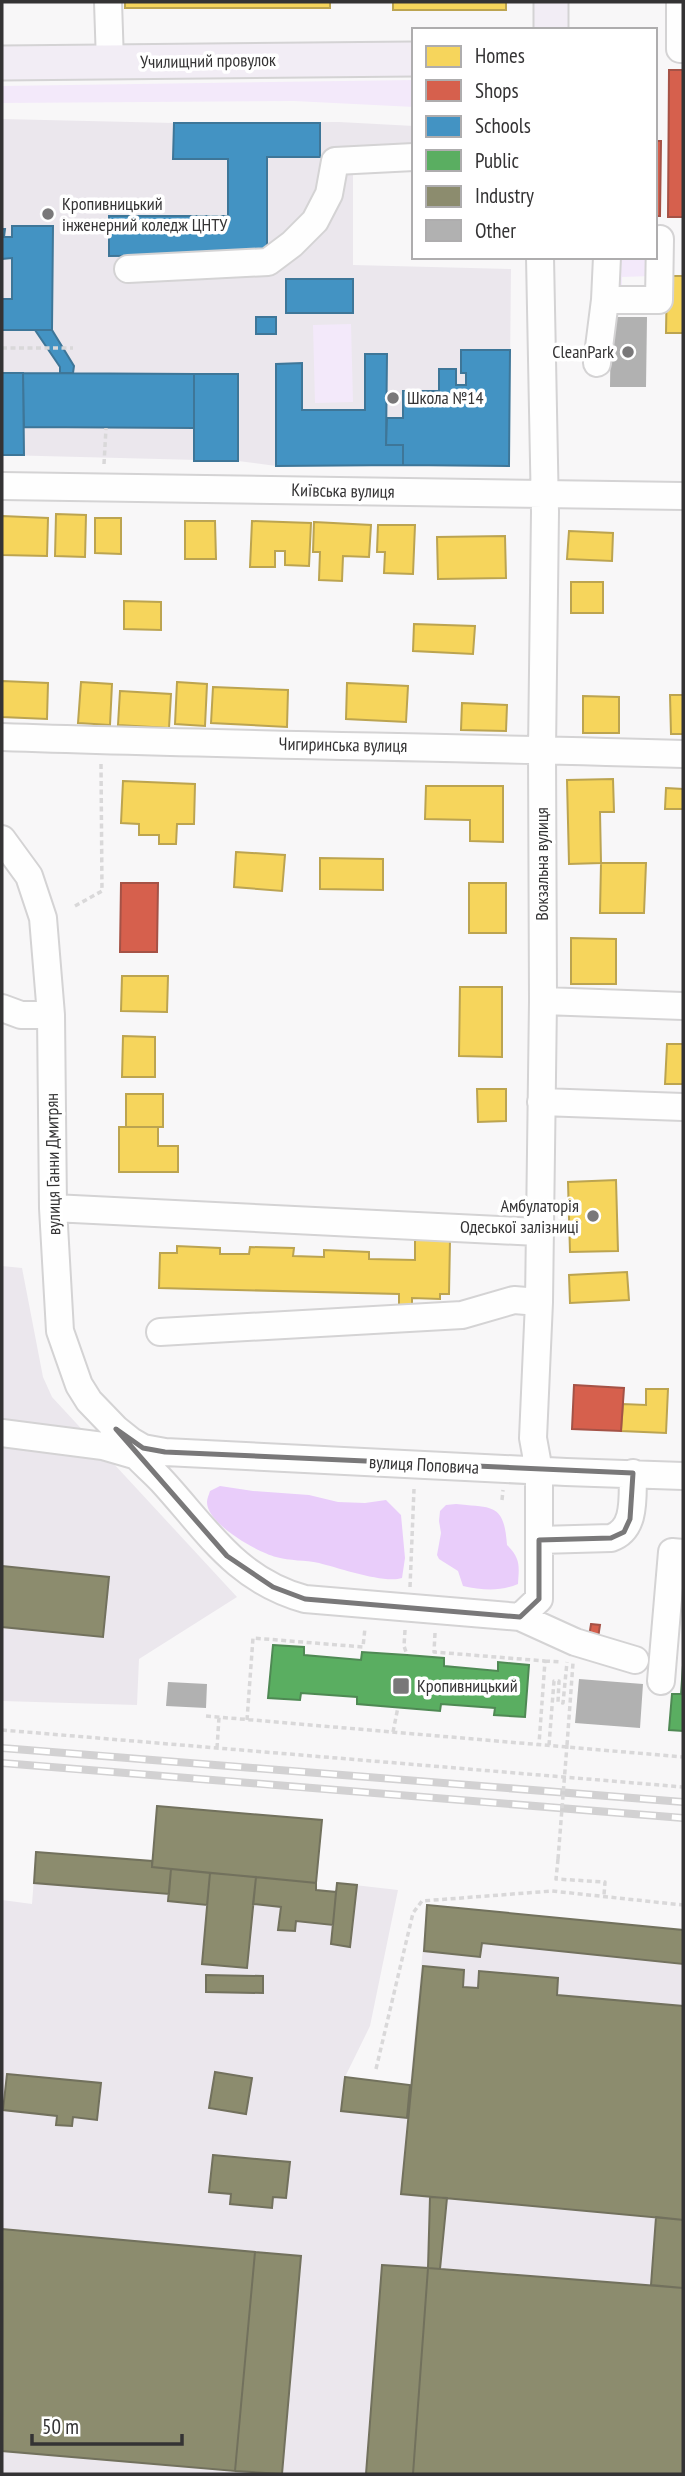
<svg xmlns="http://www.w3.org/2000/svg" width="685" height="2476" viewBox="0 0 685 2476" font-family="'PT Sans Narrow',sans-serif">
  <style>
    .built { fill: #ebe7ed }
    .green { fill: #f3e9fa }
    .forest { fill: #e9cdfa }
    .homes { fill: #f6d55c; stroke: #bca450; stroke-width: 2 }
    .shops { fill: #d6604d; stroke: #a55246; stroke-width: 2 }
    .schools { fill: #4393c3; stroke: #3e7698; stroke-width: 2 }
    .public { fill: #5aae61; stroke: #4f8954; stroke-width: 2 }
    .industry { fill: #8c8c6e; stroke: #72715d; stroke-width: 2 }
    .building { fill: #b1b1b1 }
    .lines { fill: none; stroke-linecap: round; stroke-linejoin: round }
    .minor-casing { stroke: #d4d3d4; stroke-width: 30 }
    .major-casing { stroke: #d4d3d4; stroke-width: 37 }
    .path { stroke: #d9d8d9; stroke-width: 3.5; stroke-dasharray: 5 3.5; stroke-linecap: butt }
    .minor { stroke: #fefefe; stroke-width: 26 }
    .major { stroke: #f2edf5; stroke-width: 33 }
    .rail-casing { stroke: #d2d1d2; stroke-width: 8 }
    .rail { stroke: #fff; stroke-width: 5; stroke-dasharray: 16; stroke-linecap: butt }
    .path-bridge { stroke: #d9d8d9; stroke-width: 3.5; stroke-dasharray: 5 3.5; stroke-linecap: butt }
    .marked { fill: none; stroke: #797879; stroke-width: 5; stroke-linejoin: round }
    .poi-dot { fill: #797879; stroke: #fff; stroke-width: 2.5 }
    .labels { text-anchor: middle; stroke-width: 7; stroke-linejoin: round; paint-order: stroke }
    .street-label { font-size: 18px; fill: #343334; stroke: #fff }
    .poi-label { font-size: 18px; fill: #343334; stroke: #fff; text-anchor: start }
  </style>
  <rect width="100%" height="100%" fill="#f8f7f8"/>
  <path class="built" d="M2,119L174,123L339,122L414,126V167L353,169V265L511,269L509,466H276L238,461L2,455Z
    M2,1266L22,1268L43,1377L52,1397L237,1597L139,1659L137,1705L2,1701Z
    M36,1852L152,1861V1867L316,1883V1890L336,1892L337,1883L398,1890L370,2026L345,2077L410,2085L427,1905L683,1930V2474H2V1900L32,1904Z"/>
  <path class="green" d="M414,80V107L294,101L2,103V86Z
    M618,257H649L652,276L622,277V292L614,291Z
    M351,324L353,402L315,403L313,325Z"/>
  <path class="forest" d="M220,1486L253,1491L309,1495L338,1502L365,1503L386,1500L401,1515L405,1558L402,1578C385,1584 339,1568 319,1563C305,1560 290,1561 276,1557C257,1552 207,1524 207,1502C207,1498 209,1495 210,1491Z
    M456,1504C493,1508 504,1503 507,1545C521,1559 519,1566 518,1584C499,1592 482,1590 463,1586L458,1571L439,1559L437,1555L441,1533L439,1521L440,1511L446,1505Z"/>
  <path class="homes" d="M125,2H330V8H125Z
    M393,2H506V10H393Z
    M667,276H683V333H666Z
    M56,514L86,515L85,557L55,556Z
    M2,516L48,518L47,556L2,555Z
    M95,518H121V554L95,553Z
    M185,521H215L216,559H185Z
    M252,521L311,523L309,566L285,565V551H275V567H250Z
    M314,522L371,525L369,557L343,556L342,581L319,580L320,552H313Z
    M378,525H415L413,574L384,573L385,552H377Z
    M569,531L613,533L612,561L567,559Z
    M505,536L506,578L438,579L437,537Z
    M571,582H603V613H571Z
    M124,601L161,602V630L124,629Z
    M414,624L475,626L473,654L413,651Z
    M2,681L48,683L47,719L2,717Z
    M81,682L112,684L110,725L78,723Z
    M177,682L207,684L205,726L175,724Z
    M347,683L408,686L406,722L346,719Z
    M213,687L288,690L287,727L211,723Z
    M120,691L171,694L169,728L118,725Z
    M670,695H683V734H671Z
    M583,696L619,697V733H583Z
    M462,703L507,705L506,731L461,730Z
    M613,779L614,812H600L601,863L569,864L567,780Z
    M123,781L195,784L194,824H177L176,844H159V835H139V824L121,823Z
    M426,786H503V842L470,841V820L425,819Z
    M666,788L683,789V809H665Z
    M236,852L285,855L282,891L234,887Z
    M320,858L383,859V890L320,889Z
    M601,863H646L644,913H600Z
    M469,883H506V933H469Z
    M571,938L616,939V984H571Z
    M122,976H168L167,1012L121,1011Z
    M460,987H502V1057L459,1056Z
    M123,1036L155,1037V1077H122Z
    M667,1044H683V1084H665Z
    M477,1089H506V1121L478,1122Z
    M126,1094H163V1127H126Z
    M119,1127H158V1146H178V1172H119Z
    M616,1180L618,1251L570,1252L568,1182Z
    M415,1240H450L449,1294H440V1299L412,1298V1306L399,1305V1294L159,1288L160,1253H177V1246L220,1248V1254H249L250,1247L294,1248L293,1256L324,1257V1250L369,1252V1259L415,1260Z
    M627,1272L629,1300L570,1303L569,1275Z
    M646,1389H668L666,1433L621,1431L623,1404L646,1405Z"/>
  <path class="shops" d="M669,70H683V217H668Z
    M655,141H661L660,216H655Z
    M121,883H158L157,952H120Z
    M574,1385L624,1388L621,1431L572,1429Z
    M591,1624L600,1625L598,1638L589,1637Z"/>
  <path class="schools" d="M174,123H320V157H267V255L109,256V216H228V159H173Z
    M12,226H53L52,330H2V299H12V258L2,259V266V229H5L4,237H12Z
    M286,279H353V313H286Z
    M256,317H276V334H256Z
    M35,330H52L74,366L73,373H60V367Z
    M461,350H510L509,466L403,465V445H386L387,418H403V391H439V369H456V385H466V373H461Z
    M365,354H387L386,445H403V465L276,466V364L302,363V410H365Z
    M2,373H23L24,455H2Z
    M23,373L194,374V428L24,427Z
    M194,374H238V461H194Z"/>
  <path class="public" d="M273,1645L304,1647V1655L361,1660L362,1652L407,1655L444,1658V1666L498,1671V1662L529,1665L525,1717L494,1715L495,1708L441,1704L440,1711L357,1704V1697L301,1693L300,1700L268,1698Z
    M683,1665V1731L669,1730L672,1694H681Z"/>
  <path class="industry" d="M2,1566L109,1577L103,1637L2,1627Z
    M157,1806L322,1820L316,1883L152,1867Z
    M36,1852L152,1861V1867L171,1869L169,1894L34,1883Z
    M171,1869L210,1873L207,1905L168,1901Z
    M210,1873L256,1877L247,1968L202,1964Z
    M256,1877L316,1883V1890L336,1892L333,1925L296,1921L295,1931L278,1930L281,1907L253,1904Z
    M337,1883L357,1885L350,1947L331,1944Z
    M427,1905L683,1930V1964L482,1943L480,1957L424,1951Z
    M423,1966L464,1970L463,1987L478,1988L479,1971L558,1978L557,1995L683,2006V2220L401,2194Z
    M206,1975L263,1976V1993L206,1992Z
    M215,2072L252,2078L246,2114L209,2108Z
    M7,2074L101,2083L97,2120L73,2117L72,2126L56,2125L57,2116L3,2110Z
    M345,2077L410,2085L407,2118L341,2111Z
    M213,2155L290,2162L286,2198L273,2197L272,2208L230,2204L231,2194L209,2192Z
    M430,2197L447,2198L440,2269L428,2268Z
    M656,2217L683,2220V2288L651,2285Z
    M2,2229L255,2252L235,2471L2,2451Z
    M255,2252L301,2256L282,2474L235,2471Z
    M382,2265L428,2268L413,2474H366Z
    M428,2268L683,2288V2474H413Z"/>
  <path class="building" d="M611,317H647L646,387H610Z
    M579,1679L643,1684L640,1728L575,1723Z
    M168,1682L207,1684L206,1708L166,1706Z"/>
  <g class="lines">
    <g class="minor-casing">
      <path id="minor" d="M108,2L110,62
        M680,2V49H683
        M540,257L545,512L542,750L543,1001L539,1302L533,1438L539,1471V1540L611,1538C637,1529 632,1496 633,1473
        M607,257L605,300H659L660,239
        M128,269L268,262L292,244L315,221L329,194L335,161L414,157
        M597,363L605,300
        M2,486L683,496
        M2,737C229,745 456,747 683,754
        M2,839L29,876L43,918L51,1015L53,1208L60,1331L79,1385L89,1401L116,1429L131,1441L143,1448L165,1452L566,1472L683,1476
        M543,1001L683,1006
        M2,1008L21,1015H51
        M541,1102L683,1107
        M53,1208L538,1232
        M160,1332L462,1315L514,1300L539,1302
        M2,1433L103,1446L134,1455
        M125,1442C135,1457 149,1467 162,1481C207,1530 236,1580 305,1599L520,1617L539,1599V1540
        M520,1617L575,1642L635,1660
        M661,1681L672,1552L683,1553"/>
    </g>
    <g class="major-casing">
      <path id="major" d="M551,2V30
        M2,63L414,59"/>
    </g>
    <path class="path" d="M2,348H73
      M104,464L106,428
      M75,906L102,891L101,764
      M502,1500L503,1490
      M410,1587L414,1489
      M405,1630L404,1646L407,1655
      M435,1633L434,1652L545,1661L539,1744
      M545,1661L561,1662
      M206,1716L683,1757
      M247,1720L253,1638L363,1647L365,1628
      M2,1730L683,1787
      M393,1732L398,1707
      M549,1745L554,1681H559L558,1702L563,1703L567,1662
      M567,1745L573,1663
      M217,1748L219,1717
      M558,1859L556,1879L605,1882L604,1895
      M376,2069L413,1913L422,1901L552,1891L683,1905"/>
    <use href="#minor" class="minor"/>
    <use href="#major" class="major"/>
    <g class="rail-casing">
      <path id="rail" d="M2,1748L683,1802
        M2,1763L683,1818"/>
    </g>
    <use href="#rail" class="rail"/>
    <path class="path-bridge" d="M558,1859L567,1745"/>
  </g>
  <path class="marked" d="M116,1429L143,1448L165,1452L633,1473L630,1519L624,1532L611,1538L539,1540V1599L520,1617L305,1599L273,1587L227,1556Z"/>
  <g class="poi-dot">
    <circle cx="48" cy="214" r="7"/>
    <circle cx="628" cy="352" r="7"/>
    <circle cx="393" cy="398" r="7"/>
    <circle cx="593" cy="1216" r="7"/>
    <rect x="392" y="1677" width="18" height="18" rx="3.5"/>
  </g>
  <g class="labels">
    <g class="street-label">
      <text transform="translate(208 61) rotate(-1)" y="6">Училищний провулок</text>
      <text transform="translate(343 491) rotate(1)" y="6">Київська вулиця</text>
      <text transform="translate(343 745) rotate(1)" y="6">Чигиринська вулиця</text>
      <text transform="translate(542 864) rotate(-90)" y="6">Вокзальна вулиця</text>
      <text transform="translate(53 1164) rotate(-91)" y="6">вулиця Ганни Дмитрян</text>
      <text transform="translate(424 1465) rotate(3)" y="6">вулиця Поповича</text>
    </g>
    <g class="poi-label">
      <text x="62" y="210">Кропивницький<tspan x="62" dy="21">інженерний коледж ЦНТУ</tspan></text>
      <text x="614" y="358" text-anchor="end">CleanPark</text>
      <text x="407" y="404">Школа №14</text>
      <text x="579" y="1212" text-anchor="end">Амбулаторія<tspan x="579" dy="21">Одеської залізниці</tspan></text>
      <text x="417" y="1692">Кропивницький</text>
    </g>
  </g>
  <rect width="685" height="2476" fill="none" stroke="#343334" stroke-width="7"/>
  <rect x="412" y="28" width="245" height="231" fill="#ffffff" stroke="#aeadae" stroke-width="2"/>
  <rect x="426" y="46" width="35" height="21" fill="#f6d55c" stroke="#aeadae" stroke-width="2"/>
  <text x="475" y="63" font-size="21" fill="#343334">Homes</text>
  <rect x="426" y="80" width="35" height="21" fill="#d6604d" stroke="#aeadae" stroke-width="2"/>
  <text x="475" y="98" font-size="21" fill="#343334">Shops</text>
  <rect x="426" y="116" width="35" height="21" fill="#4393c3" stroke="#aeadae" stroke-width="2"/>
  <text x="475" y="133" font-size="21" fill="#343334">Schools</text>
  <rect x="426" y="150" width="35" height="21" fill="#5aae61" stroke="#aeadae" stroke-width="2"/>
  <text x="475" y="168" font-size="21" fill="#343334">Public</text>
  <rect x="426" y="186" width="35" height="21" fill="#8c8c6e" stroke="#aeadae" stroke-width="2"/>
  <text x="475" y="203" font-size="21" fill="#343334">Industry</text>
  <rect x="426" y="220" width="35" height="21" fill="#b1b1b1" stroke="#aeadae" stroke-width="2"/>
  <text x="475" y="238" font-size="21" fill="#343334">Other</text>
  <path d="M32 2434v10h150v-10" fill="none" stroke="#343334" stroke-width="3.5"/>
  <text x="42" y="2434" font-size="21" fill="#343334" stroke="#ffffff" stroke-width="5" paint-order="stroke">50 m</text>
</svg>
